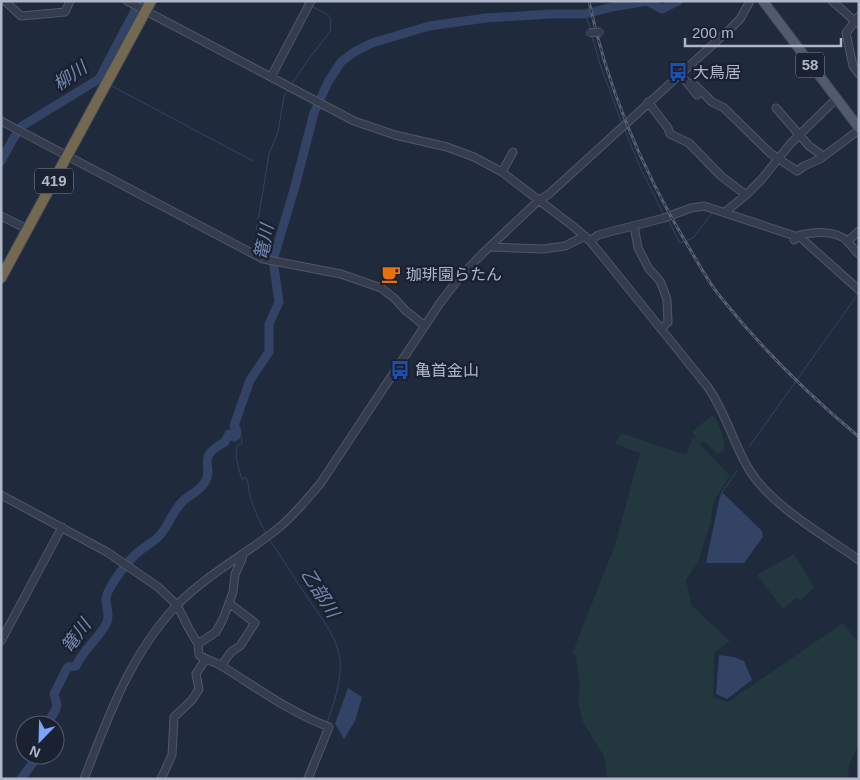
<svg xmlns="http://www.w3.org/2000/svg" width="860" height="780" viewBox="0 0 860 780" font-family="Helvetica,'Noto Sans JP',sans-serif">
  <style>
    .green { fill: #22383e }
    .water { fill: #324366 }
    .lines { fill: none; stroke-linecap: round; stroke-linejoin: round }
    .stream { stroke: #324366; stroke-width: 1 }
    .river { stroke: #324366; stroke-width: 9 }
    .minor-casing { stroke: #505768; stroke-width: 9 }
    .major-casing { stroke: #3e4556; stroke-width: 11 }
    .highway-casing { stroke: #3d4455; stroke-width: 12 }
    .minor { stroke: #343c4d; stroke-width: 7 }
    .major { stroke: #525b6d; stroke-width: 9 }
    .highway { stroke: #736951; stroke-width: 10 }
    .rail-casing { stroke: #565f74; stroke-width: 3 }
    .rail { stroke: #1a2131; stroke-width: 1; stroke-dasharray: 4; stroke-linecap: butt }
    .minor-bridge-casing { stroke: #505768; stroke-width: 9; stroke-linecap: butt }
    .minor-bridge { stroke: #343c4d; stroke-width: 7 }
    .labels { text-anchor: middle; stroke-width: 5; stroke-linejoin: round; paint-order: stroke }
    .shield { fill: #1a2131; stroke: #838a9b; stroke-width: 1 }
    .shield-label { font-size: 15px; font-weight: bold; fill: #b0b7c9 }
    .poi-label { font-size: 16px; fill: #b0b7c9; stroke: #1a2131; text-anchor: start }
    .water-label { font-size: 18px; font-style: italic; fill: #7489b3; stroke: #1a2131 }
  </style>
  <rect width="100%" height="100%" fill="#202a3d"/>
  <path class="green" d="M712,415C720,423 725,439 724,450L718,454L704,441L699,443L730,476L714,501L710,524L698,562L686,580L691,605L730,641L714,653L713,697L728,702L843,623L859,643V744L849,765L848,779H607L604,756L583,722L578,701L580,687L576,655L572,654L615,545L640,453L615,444L621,433L686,455L693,437L699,442L692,432Z
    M794,554L814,587L801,600L796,598L783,609L757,575Z"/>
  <path class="water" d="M723,493L762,531L763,537L744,563H706L719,500Z
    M719,655L734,657L744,661L752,680L727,699L716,694Z
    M348,688L362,697L355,721L344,739L335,724Z"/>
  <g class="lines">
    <path class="stream" d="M302,1L307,4
      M585,14L591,30
      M592,36L600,64L622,124
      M110,85L253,161
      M291,85L310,57L330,32L331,19L327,14L311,6
      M625,130L639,165L664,215
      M731,219L744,223
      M668,220L680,243L693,238L712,213
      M254,245L269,154L278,132L284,96L288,90
      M237,431L241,435L242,443L238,445C233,453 239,470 242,479H244L245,477C250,483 248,490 250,496C254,509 259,521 266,533
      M749,447L858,294L833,271
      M720,497L722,492L737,471
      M269,539C284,560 297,583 312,604C323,620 337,638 340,659C342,680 334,703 327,723
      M303,779L321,738"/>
    <path class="river" d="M1,161L13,139L22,126L99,79L140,1
      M46,725L55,711L57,705L54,694L66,670L68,667L76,666C83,649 100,638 107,622C110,614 106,607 106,600C105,591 125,565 132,558C140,548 153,544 161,534C169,524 173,511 182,502C189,495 199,492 205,482C215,466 194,458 225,442L229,434L234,437L236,436L237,431L234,426L250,380L269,352V324L279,302L273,260L294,190L314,113L328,82L341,62L354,52L372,43L429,26L486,18L551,14H585L612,7L647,1L662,9L678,1
      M21,779L34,761V755"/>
    <g class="minor-casing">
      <path id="minor" d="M5,1L21,16L65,12L70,1
        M127,1L354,121L395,135L447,147L474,157L502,172L574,227L590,241L604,258L707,386C726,412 733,444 750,471C773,507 824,535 859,560
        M832,1L858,24
        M859,16L846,33L853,66L859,74
        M680,74L697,95
        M271,77L311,1
        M689,83L696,86L712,102L724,108L770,153L797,171L804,166L820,159L859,130
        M648,102L668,128L670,134L689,143L721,176L746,195
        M776,108L809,146L823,156
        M1,121L263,259L341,274L381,288L394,298L405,310L425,326
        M502,172L513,152
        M725,212L746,195L761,180L791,143L836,99
        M1,216L27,229
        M634,226L638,248L649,269L660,281L664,291L667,300L668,322L661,329
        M794,240L797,236C811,232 837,229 848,242C852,246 854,250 859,254
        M590,241L598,235L664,218L691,208L704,206L801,238L859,290
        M848,241L859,231
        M491,247L543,249L565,246L585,236
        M1,495L107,552L158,587L177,605L189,629L198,644L199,655C206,660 213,661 220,665C256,687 289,712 329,727L308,779
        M1,641L62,527
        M198,644L216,632L223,619L233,592L235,574L242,559L243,554
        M221,666L231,652L240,646L255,623L229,603
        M84,779C108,717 130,655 176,606C205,576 243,556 276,530C293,517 306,500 320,484L440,303L460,277L483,253L538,201L549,194L731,28L740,19L750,1
        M161,779L172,755L174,717L192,700L199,689L196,674L205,660"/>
    </g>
    <g class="major-casing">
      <path id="major" d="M763,1L859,128"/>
    </g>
    <g class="highway-casing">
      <path id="highway" d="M1,278L151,1"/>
    </g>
    <use href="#minor" class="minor"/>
    <use href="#major" class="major"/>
    <use href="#highway" class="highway"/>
    <g class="rail-casing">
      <path id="rail" d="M589,1C607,87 643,171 688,246C699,264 709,284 723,300C763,350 810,396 859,437"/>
    </g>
    <use href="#rail" class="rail"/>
    <g class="minor-bridge-casing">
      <path id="minor-bridge" d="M589,33L601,32"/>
    </g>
    <use href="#minor-bridge" class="minor-bridge"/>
  </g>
  <defs>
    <g id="bus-bare" transform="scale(1.5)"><path d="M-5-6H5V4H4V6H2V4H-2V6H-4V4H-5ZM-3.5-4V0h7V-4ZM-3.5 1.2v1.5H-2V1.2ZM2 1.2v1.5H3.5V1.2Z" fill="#1a4fb4" stroke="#1a2131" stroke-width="2.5" paint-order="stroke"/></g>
    <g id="cafe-bare" transform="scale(1.5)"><path d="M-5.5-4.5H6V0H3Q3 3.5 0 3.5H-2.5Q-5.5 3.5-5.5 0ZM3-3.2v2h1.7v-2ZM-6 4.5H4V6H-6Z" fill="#e8710a" stroke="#1a2131" stroke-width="2.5" paint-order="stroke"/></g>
  </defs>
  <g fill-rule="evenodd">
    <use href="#bus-bare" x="678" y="72"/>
    <use href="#cafe-bare" x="391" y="274"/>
    <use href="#bus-bare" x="400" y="370"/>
  </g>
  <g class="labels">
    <g class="shield">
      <rect x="796" y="52.5" width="28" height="25" rx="4"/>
      <rect x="35" y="168.5" width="38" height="25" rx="4"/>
    </g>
    <g class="shield-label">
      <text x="810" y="70">58</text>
      <text x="54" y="186">419</text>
    </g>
    <g class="poi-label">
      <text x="693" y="78">大鳥居</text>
      <text x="406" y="280">珈琲園らたん</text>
      <text x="415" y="376">亀首金山</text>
    </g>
    <g class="water-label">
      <text transform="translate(70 76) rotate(-35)" y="6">柳川</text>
      <text transform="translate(264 242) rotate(-79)" y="6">篭川</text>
      <text transform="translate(320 593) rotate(58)" y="6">乙部川</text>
      <text transform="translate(76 636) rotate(-53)" y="6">篭川</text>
    </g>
  </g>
  <rect width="860" height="780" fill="none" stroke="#b0b7c9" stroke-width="5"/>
  <g transform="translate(40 740) rotate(203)"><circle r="24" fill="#1a2131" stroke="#565d6e"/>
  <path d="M0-4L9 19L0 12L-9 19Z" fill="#7ea3ff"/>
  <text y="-8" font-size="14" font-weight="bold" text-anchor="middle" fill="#b0b7c9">N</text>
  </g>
  <path d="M685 38v8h156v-8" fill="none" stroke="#b0b7c9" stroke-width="2.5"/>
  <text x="692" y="38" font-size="15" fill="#b0b7c9" stroke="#1a2131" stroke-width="4" paint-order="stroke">200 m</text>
</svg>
